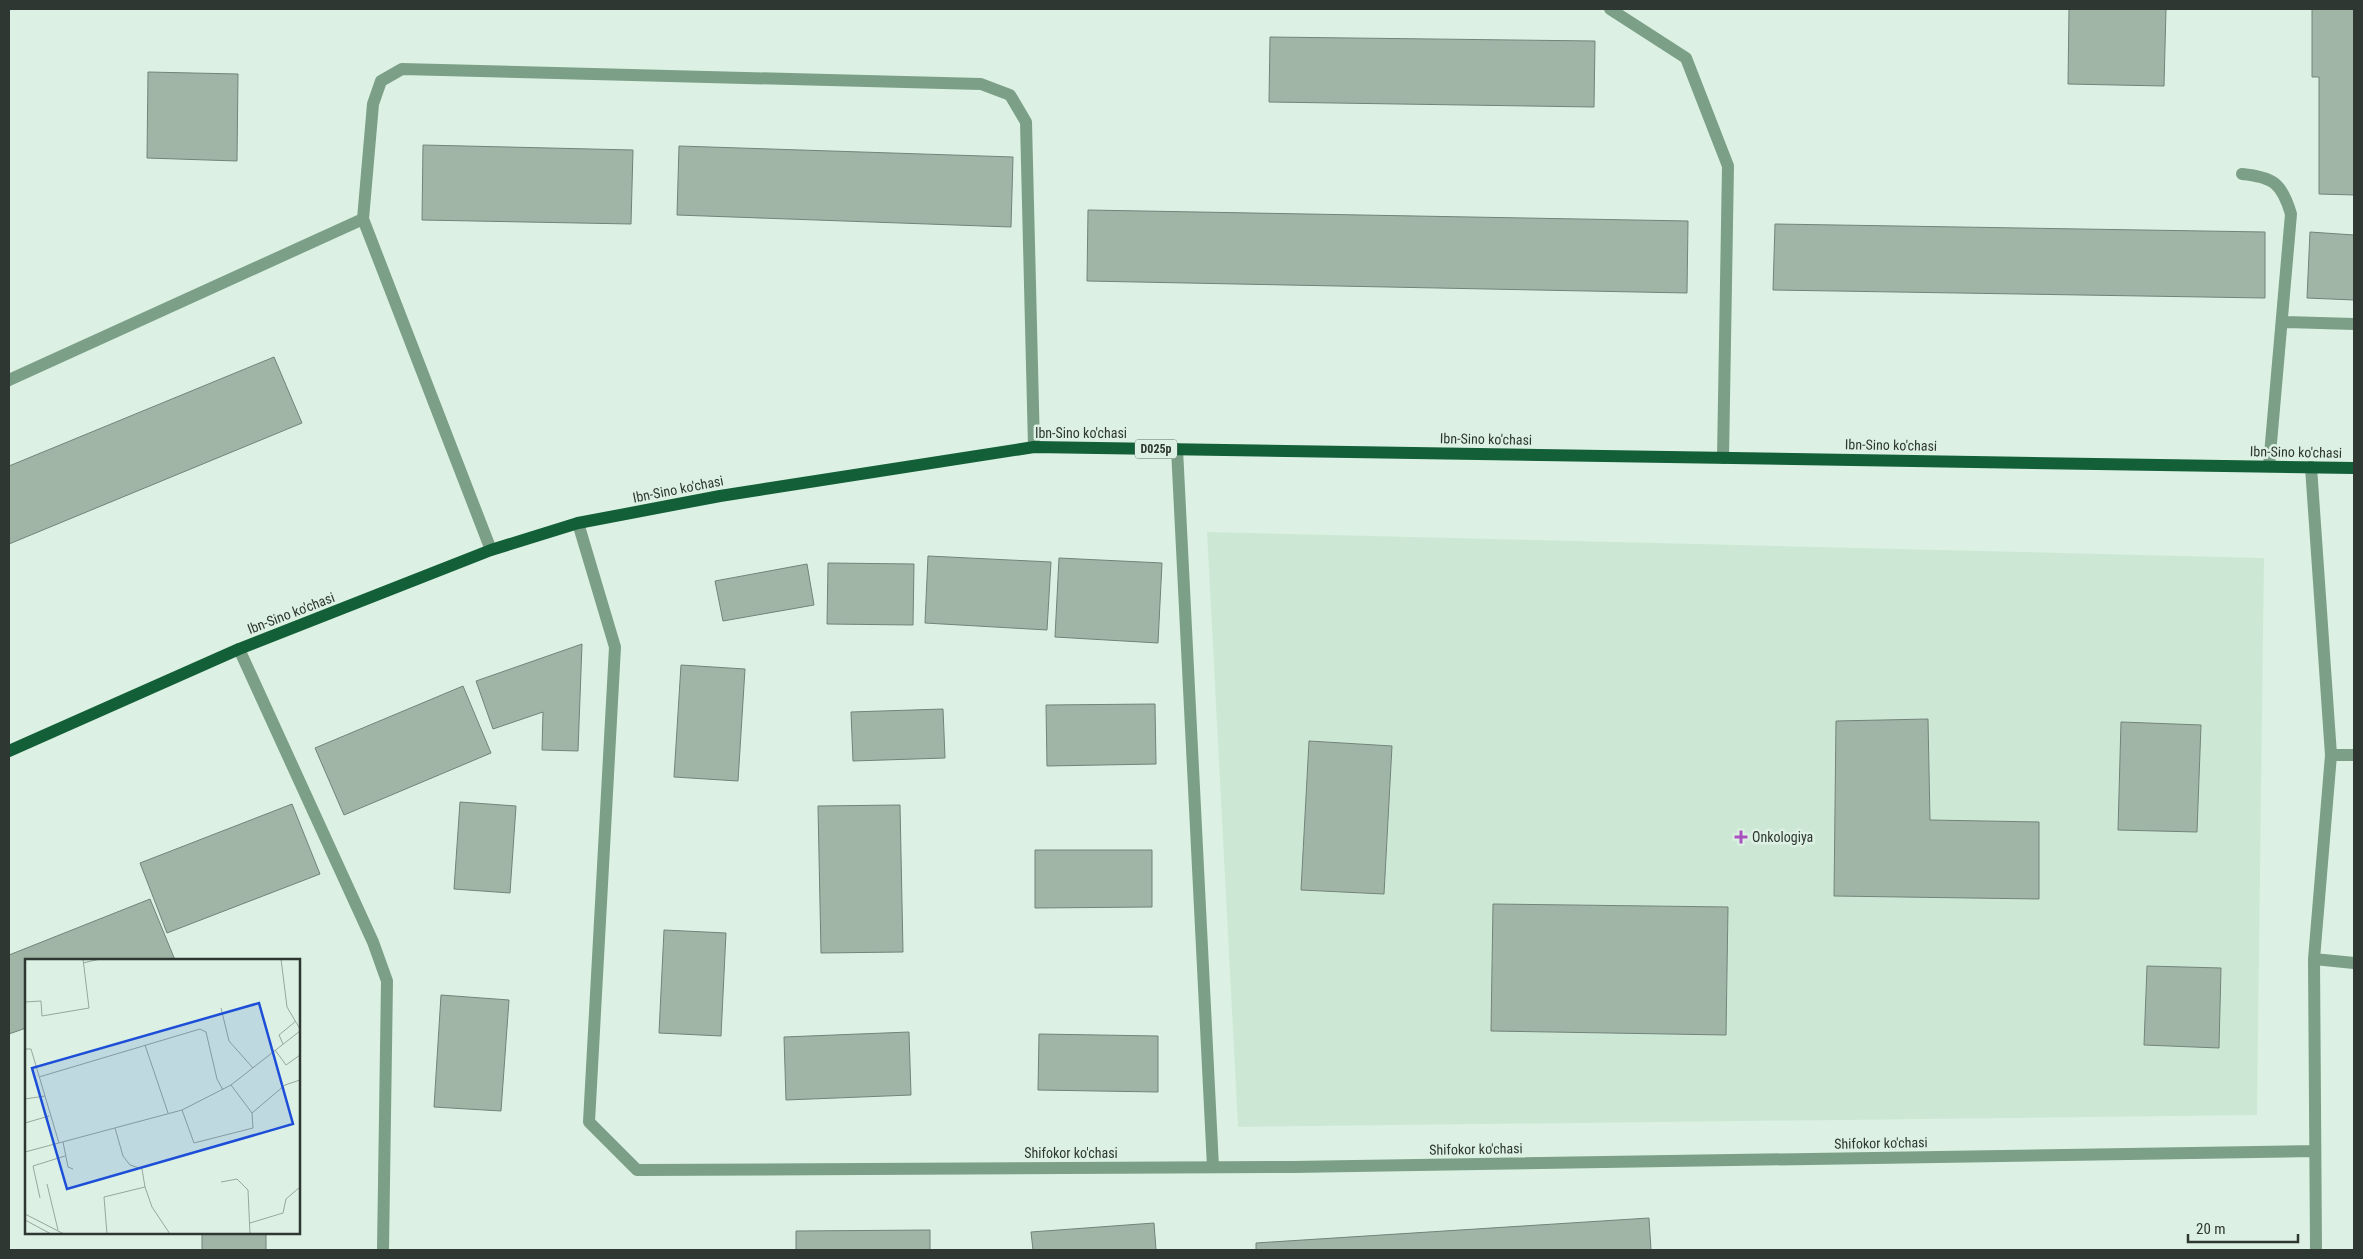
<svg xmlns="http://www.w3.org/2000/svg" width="2363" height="1259" viewBox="0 0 2363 1259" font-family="'Roboto Condensed',sans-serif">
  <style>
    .built { fill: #cce8d5 }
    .building { fill: #a1b5a7; stroke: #728478 }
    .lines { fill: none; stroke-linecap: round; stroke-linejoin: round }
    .minor { stroke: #7c9f87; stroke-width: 12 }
    .major { stroke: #125f38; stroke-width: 12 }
    .poi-dot { fill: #a851bf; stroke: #dcf1e3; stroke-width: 2 }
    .labels { text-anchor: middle; stroke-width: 5; stroke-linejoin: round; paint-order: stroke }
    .shield { fill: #dcf1e3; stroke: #636f67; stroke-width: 1 }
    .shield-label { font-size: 12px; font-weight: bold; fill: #2f3732 }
    .street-label { font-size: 14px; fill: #2f3732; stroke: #dcf1e3 }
    .poi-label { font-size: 14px; fill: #2f3732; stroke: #dcf1e3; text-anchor: start }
    .inset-road { fill: none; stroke: #97a79c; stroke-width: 1 }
    .view { fill: #1d4ed8; fill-opacity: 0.15; stroke: #1d4ed8; stroke-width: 2.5 }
    .inset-edge { fill: none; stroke: #2f3732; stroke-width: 2.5 }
  </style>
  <rect width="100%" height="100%" fill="#dcf1e3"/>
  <path class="built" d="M1207,532L2264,558L2257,1115L1238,1127Z"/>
  <path class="building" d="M2069,9H2166L2164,86L2068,84Z
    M2312,9H2354V195L2319,194V77H2312Z
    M1270,37L1595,41L1594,107L1269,102Z
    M148,72L238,74L237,161L147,158Z
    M423,145L633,150L631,224L422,220Z
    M679,146L1013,157L1011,227L677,215Z
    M1088,210L1688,221L1687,293L1087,281Z
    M1775,224L2265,232V298L1773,290Z
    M2310,232L2354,235V300L2307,298Z
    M274,357L302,423L9,544V466Z
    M928,556L1051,562L1047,630L925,623Z
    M1059,558L1162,563L1158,643L1055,637Z
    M828,563L914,564L913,625L827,624Z
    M807,564L814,605L723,621L715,581Z
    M582,644L578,751L542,750L543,712L493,729L476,681Z
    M681,665L745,669L738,781L674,777Z
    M463,686L491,753L344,815L315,748Z
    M1155,704L1156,764L1047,766L1046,705Z
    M943,709L945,758L853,761L851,712Z
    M1928,719L1930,820L2039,822V899L1834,896L1836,721Z
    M2121,722L2201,725L2197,832L2118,830Z
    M1309,741L1392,746L1384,894L1301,890Z
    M460,802L516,806L510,893L454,889Z
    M292,804L320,874L167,933L140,863Z
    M900,805L903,952L821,953L818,806Z
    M1035,850H1152V907L1035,908Z
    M150,899L175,960H26V1028L9,1034V955Z
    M1493,904L1728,907L1726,1035L1491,1031Z
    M664,930L726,933L721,1036L659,1033Z
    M2147,966L2221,968L2219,1048L2144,1045Z
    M441,995L509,1000L501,1111L434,1107Z
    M909,1032L911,1095L786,1100L784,1037Z
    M1039,1034L1158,1036V1092L1038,1090Z
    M1649,1218L1651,1250H1256V1243Z
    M1154,1223L1156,1250H1033L1031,1232Z
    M930,1230V1250H796V1231Z
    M202,1233H266V1250H202Z"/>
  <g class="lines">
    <path class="minor" d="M1610,9L1686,58L1728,166L1723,458
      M2242,174C2273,177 2282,183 2291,214L2269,466
      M2282,322L2354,324
      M9,380L363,219
      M1177,449L1213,1167
      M2311,467L2331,755L2314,959L2316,1250
      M578,523L615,647L589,1122L637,1170L1292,1167L2315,1151
      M491,550L363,219L373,104L381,81L402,69L981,84L1010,95L1026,122L1034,447
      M239,649L373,942L387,981L383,1250
      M2331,755H2354
      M2314,959L2354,963"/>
    <path class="major" d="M9,751L239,649L491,550L578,523L720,496L1034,447L2354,468"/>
  </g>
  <path class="poi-dot" d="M1738.5 829.5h5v5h5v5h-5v5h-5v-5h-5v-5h5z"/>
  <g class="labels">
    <rect class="shield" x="1135" y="439.5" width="42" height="19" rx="4"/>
    <g class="shield-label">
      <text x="1156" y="453">D025p</text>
    </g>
    <g class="street-label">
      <text x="1081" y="438">Ibn-Sino ko'chasi</text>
      <text transform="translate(1486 439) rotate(1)" y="5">Ibn-Sino ko'chasi</text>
      <text transform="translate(1891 445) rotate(1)" y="5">Ibn-Sino ko'chasi</text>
      <text transform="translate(2296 452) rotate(1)" y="5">Ibn-Sino ko'chasi</text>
      <text transform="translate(678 489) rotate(-11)" y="5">Ibn-Sino ko'chasi</text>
      <text transform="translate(291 613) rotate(-21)" y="5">Ibn-Sino ko'chasi</text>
      <text transform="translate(1881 1143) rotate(-1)" y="5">Shifokor ko'chasi</text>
      <text transform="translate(1476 1149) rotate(-1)" y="5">Shifokor ko'chasi</text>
      <text x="1071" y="1158">Shifokor ko'chasi</text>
    </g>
    <g class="poi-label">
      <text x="1752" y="842">Onkologiya</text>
    </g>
  </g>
  <g transform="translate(25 959)">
    <rect width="275" height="275" fill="#dcf1e3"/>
    <path class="inset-road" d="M256,0L262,48L275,70M58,4L75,0M0,43L16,42L17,57L64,49L58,0M196,49L204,82L228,109M258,85L254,76L271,62M120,86L143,154M0,90H6L34,184M250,91L261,106L275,96M14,118L175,70L181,73L192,120L198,131M0,140L20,137M157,151L169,184L228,169L227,154L206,126M227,154L260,126L275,121M0,164L24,157M90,169L98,197L105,206L117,210L120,228M38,183L43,208L48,210M0,193L157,151L206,126L275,72M196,223L212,220L223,231L225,275M22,225L33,271M15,239L8,207L40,197M0,255L39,275M0,261L26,275M225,264L258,254L261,240L275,228M82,275L79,238L120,228L127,248L145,275"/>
    <path class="view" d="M234,44L268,165L42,230L7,109Z"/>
    <rect width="275" height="275" class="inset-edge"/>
  </g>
  <rect width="2363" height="1259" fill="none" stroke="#2f3732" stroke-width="20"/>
  <path d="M2188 1234v8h110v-8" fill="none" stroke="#2f3732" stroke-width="2.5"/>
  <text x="2196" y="1234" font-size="15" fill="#2f3732" stroke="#dcf1e3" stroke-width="4" paint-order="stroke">20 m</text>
</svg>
